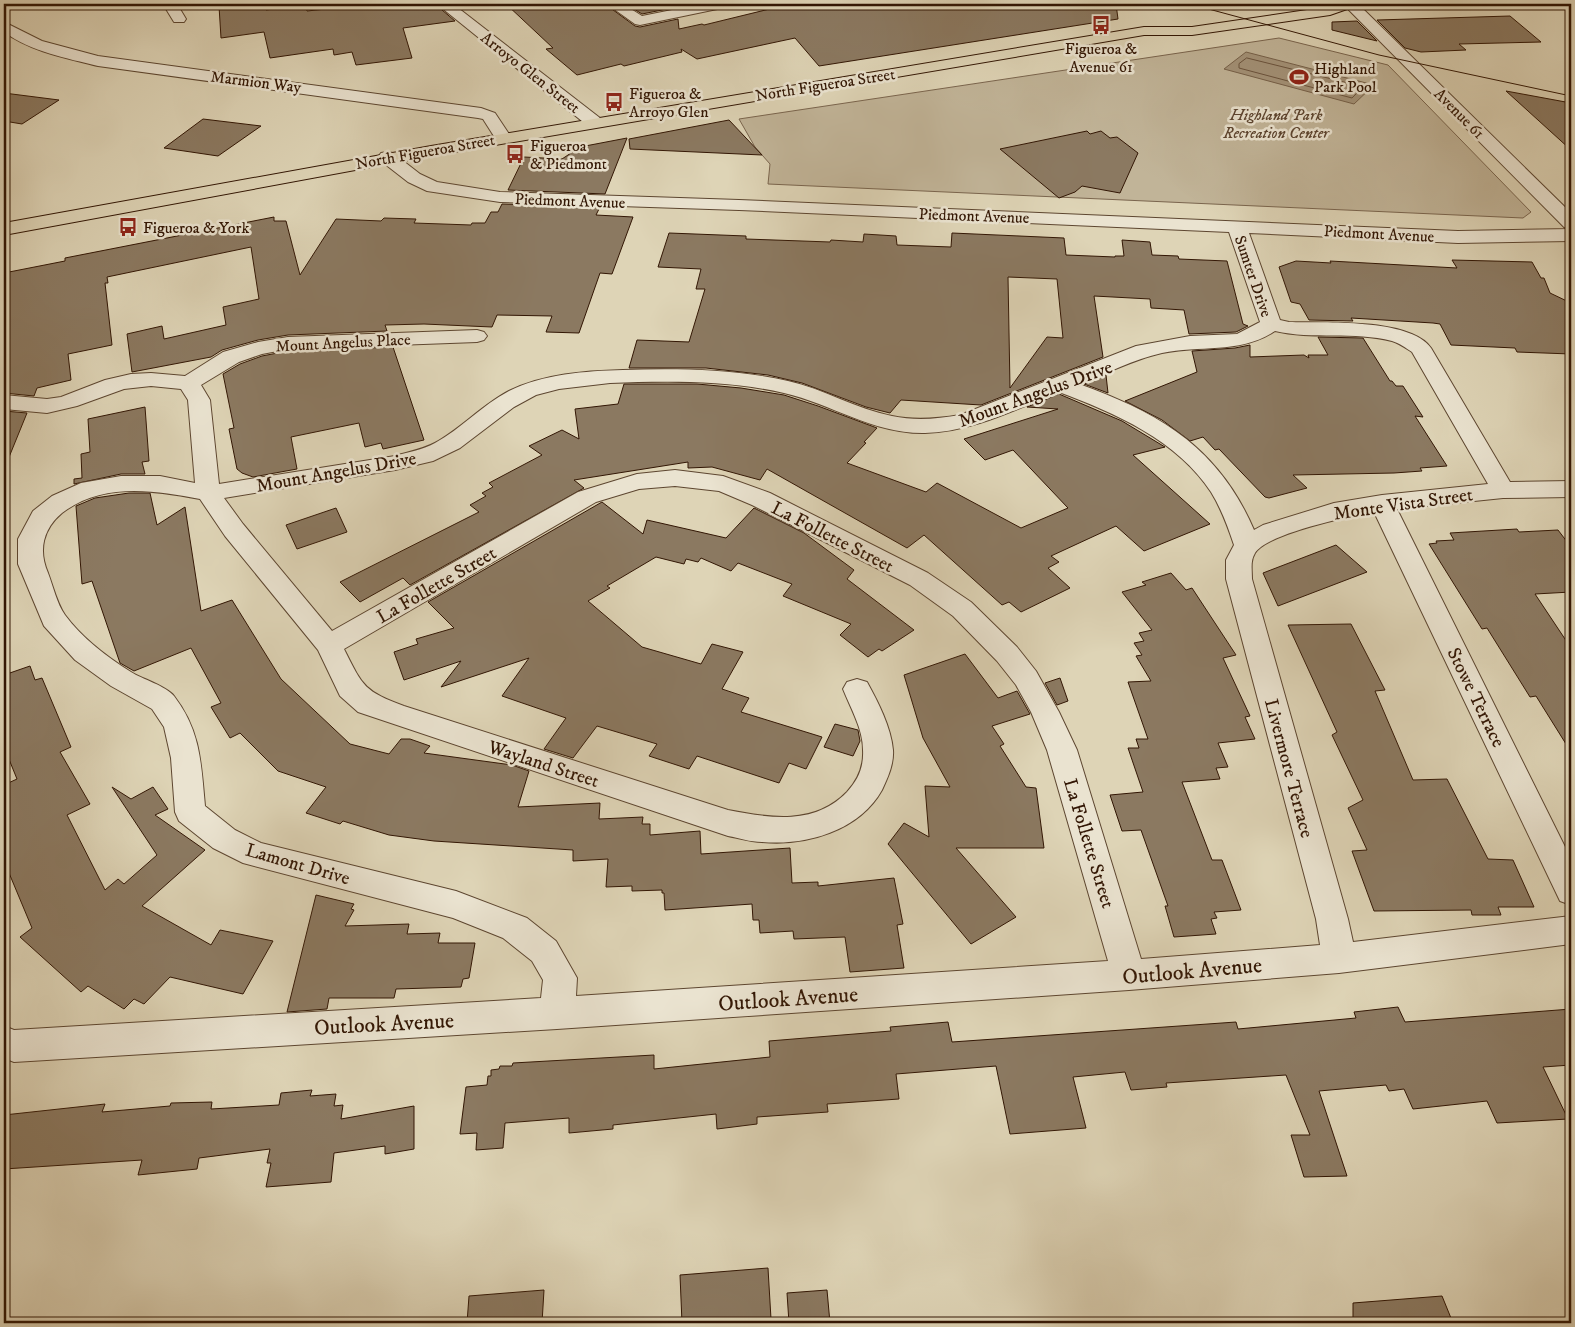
<svg xmlns="http://www.w3.org/2000/svg" width="1575" height="1327" viewBox="0 0 1575 1327" font-family="'IM FELL DW Pica',serif">
  <style>
    .green { fill: #c1b498; stroke: #7a654e }
    .water { fill: #a49379; stroke: #76614a }
    .lines { fill: none; stroke-linecap: round; stroke-linejoin: round }
    .shore { stroke: #6b543e; stroke-width: 1 }
    .building { fill: #8b7961; stroke: #321604; fill-rule: evenodd }
    .minor-casing { stroke: #5d4630; stroke-width: 2 }
    .major-casing { stroke: #321604; stroke-width: 2 }
    .minor { fill: #eae3d0; fill-rule: evenodd }
    .major { fill: #ded4b6; fill-rule: evenodd }
    .tram { stroke: #321604; stroke-width: 1 }
    .labels { text-anchor: middle; stroke-width: 5; stroke-linejoin: round; paint-order: stroke }
    .far-poi-label { font-size: 16px; fill: #321604; stroke: #eae3d0; text-anchor: start }
    .far-street-label { font-size: 16px; fill: #321604; stroke: #eae3d0 }
    .far-park-label { font-size: 16px; font-style: italic; fill: #5d4530; stroke: #eae3d0 }
    .street-label { font-size: 19px; fill: #321604; stroke: #eae3d0 }
    .near-street-label { font-size: 22px; fill: #321604; stroke: #eae3d0 }
  </style>
  <rect width="100%" height="100%" fill="#ded4b6"/>
  <filter id="stains"><feTurbulence type="fractalNoise" baseFrequency=".004" numOctaves="4"/><feColorMatrix values="0 0 0 0 .2 0 0 0 0 .09 0 0 0 0 .02 0 0 0 .5 -.17"/></filter>
  <radialGradient id="worn" r=".72"><stop offset=".6" stop-color="#630" stop-opacity="0"/><stop offset="1" stop-color="#630" stop-opacity=".3"/></radialGradient>
  <path class="green" d="M1279,38L1388,65L1531,212L1523,218L768,184L770,164L755,147L739,119Z"/>
  <path class="water" d="M1246,52L1374,85L1354,104L1224,69Z"/>
  <g class="lines">
    <path class="shore" d="M1247,58L1360,86L1361,89L1352,98L1239,68V64Z"/>
  </g>
  <path class="building" d="M225,4H265L266,10L306,5L307,11L373,4H435L455,21L403,28L412,58L356,65L352,52L334,55L333,49L270,58L264,32L221,38L219,6Z
    M506,4H605L635,26L640,27L678,19L679,29L702,24L704,25L790,4H1116L1118,19L819,66L795,38L697,59L681,49L682,52L624,66L621,64L577,75L546,49L553,48Z
    M626,4H677V7L642,14Z
    M1510,16L1541,42L1459,44L1466,50L1421,52L1405,48L1377,20Z
    M1357,21L1377,41L1332,30V22Z
    M1506,91L1571,103V150Z
    M4,93L59,100L22,124L4,121Z
    M203,119L261,126L218,156L164,148Z
    M729,120L762,155L630,149L629,139Z
    M1087,131L1090,134L1101,131L1110,138L1117,137L1138,153L1120,193L1082,186L1075,192L1059,198L1000,149Z
    M627,138L605,194L508,190L524,157L562,159L580,147Z
    M502,204L600,207L596,215L633,217L612,274L600,273L579,333L546,332L552,316L497,315L492,327L424,324L385,325L387,331L288,335L258,340L222,350L211,357L132,372L127,334L162,326L164,339L226,325L223,307L259,299L251,247L107,277L108,283H105L112,345L68,354L71,380L37,388L34,396L4,393V273L65,261V258L274,217V221H286L300,275L336,219L381,221L384,218L416,219L414,223L471,225L472,223H485L491,212H498Z
    M669,233L746,236V239L830,242L831,240L863,242L864,234L896,236L897,245L951,247L952,233L1064,238L1066,255L1115,257V256H1124L1122,240L1150,242L1152,255L1178,256L1179,259L1227,261L1243,324L1248,326L1236,332L1189,334L1184,310L1151,308L1150,299L1094,296L1103,357L981,405L901,400L890,413L866,407L802,383L768,375L706,368H629L637,340L689,342L705,289H696L701,269L658,267ZM1008,277L1057,279L1063,338L1047,337L1010,388Z
    M1452,260L1532,262L1541,278H1544L1550,293L1571,303V354L1517,352L1515,348L1451,345L1440,324L1433,323L1351,318L1353,321L1309,320L1300,304L1291,302L1279,267L1296,261L1331,263L1330,261L1457,268Z
    M1318,337L1363,338L1390,381H1392L1396,386H1403L1423,417L1415,416L1447,466L1420,468L1422,471L1394,473L1293,475L1307,488L1269,498L1265,497L1219,449L1215,450L1203,437L1190,441L1162,420L1125,401L1197,372L1192,351L1235,348L1250,345V357L1304,355L1309,358L1308,355H1328Z
    M393,347L424,440L383,449L381,443L365,447L359,423L291,437L297,469L253,477L242,473L237,469L229,429L234,428L223,374L240,364L262,356L288,351Z
    M1106,375L1108,393L1084,384L1090,382Z
    M624,384H697L741,388L784,395L818,406L877,428L864,442L866,443L847,463L926,492L937,483L1021,528L1068,508L1013,450L985,460L964,439L1058,409L1027,407L1059,394L1122,421L1165,447L1133,455L1210,524L1144,551L1116,526L1051,556L1059,562L1048,568L1070,588L1021,612L1009,602L1002,605L924,535L907,548L767,469L760,480L712,467L688,468V462L574,480L584,488L410,585L403,578L360,602L340,582L479,512L470,505L486,496L482,493L493,487L489,483L542,455L529,446L562,430L579,439L575,409L618,404Z
    M145,407L149,461L142,462L145,474H121L74,484V479L82,478L81,454L90,452L88,419Z
    M4,411L27,413L5,467H4Z
    M129,493H150L157,525L185,507L201,611L232,600L281,679L350,744L389,754L401,739H410L430,746L424,753L512,765L529,771L518,807L600,803L599,819L643,817L642,824H650V835L700,831L701,854L790,848L792,883L818,882V886L894,878L903,924L897,925L904,968L850,972L845,937L794,939L793,931L760,933L759,920H753L752,904L665,910L664,893H662V890L632,891V886L606,887L608,859L573,861V850L434,841L389,835L343,821L340,824L306,813L326,787L278,771L240,733L230,738L211,707L221,703L191,648L134,671L120,663L92,581L82,584L76,506L95,498Z
    M602,502L643,534L647,520L726,538L754,508L804,533L854,570L847,579L914,630L882,651L879,649L868,657L840,635L851,624L783,596L792,584L738,563L731,571L701,558L698,562L686,559L684,564L656,557L607,586L610,588L588,601L642,647L701,664L712,644L743,652L722,689L749,698L741,712L822,737L806,769L789,763L779,783L697,756L689,769L649,756L657,744L597,726L573,758L544,749L566,718L502,696L529,658L441,687L461,661L404,680L394,652L418,644L416,639L454,628L428,602Z
    M336,508L347,532L297,549L286,525Z
    M1517,529L1519,532L1558,530L1571,547V592L1535,594L1571,648V752L1536,696L1530,697L1487,628L1482,629L1429,544L1437,543L1436,541L1454,540L1450,533Z
    M1336,545L1367,572L1278,606L1263,573Z
    M1171,573L1186,590L1192,588L1236,655L1223,658L1250,716L1245,717L1255,739L1218,743L1228,767L1216,768L1220,779L1182,782L1212,860H1222L1241,910L1214,912L1217,918L1211,919L1216,934L1174,937L1165,906H1168L1141,830L1122,831L1110,795L1143,792L1128,748H1139L1136,739H1148L1128,682L1151,681L1136,656L1142,655L1134,643L1144,641L1139,633L1152,630L1122,592L1146,585L1142,582Z
    M1351,624L1385,690L1375,691L1413,780L1447,779L1488,859L1513,860L1534,907H1498L1501,915H1472L1471,910L1374,911L1352,851L1367,850L1348,808L1363,800L1332,735L1337,732L1288,625Z
    M965,654L998,698L1017,691L1030,714L992,726L1004,744L1000,746L1026,787L1036,788L1044,848H956L1016,917L971,944L888,844L904,823L929,837L925,786L950,787L923,738L904,675Z
    M30,666L35,680L42,678L71,747L60,752L90,804L67,815L105,890L118,879L124,884L157,855L112,787L131,799L153,787L168,809L155,815L205,850L142,906L211,945L220,930L273,941L243,994L170,977L144,1004L134,999L124,1009L88,986L81,992L20,937L32,928L4,861V785L17,779L4,747V675Z
    M1060,678L1068,701L1057,705L1045,683Z
    M835,724L858,730L860,741L853,756L824,747Z
    M316,895L354,904L351,909L354,910L345,926L409,924L407,934L440,933L438,943H475L469,978L463,979L461,987L396,989L394,998H329L327,1009L287,1012Z
    M1398,1007L1405,1022L1571,1009V1065L1543,1067L1568,1119L1497,1123L1487,1101L1413,1109L1404,1089L1389,1091L1386,1085L1319,1091L1347,1176L1304,1177L1291,1135H1310L1286,1075L1166,1083L1167,1087L1131,1090L1125,1072L1073,1077L1086,1128L1010,1134L996,1066L896,1074L899,1099L827,1104L828,1112L757,1117V1124L717,1129L716,1114L613,1125V1129L569,1133V1118L505,1123L503,1148L476,1150L477,1133L460,1134L466,1087L487,1085L488,1076H491V1070L499,1069L500,1066H512L513,1063L654,1055V1069L770,1057L769,1041L891,1031L890,1027L948,1022L952,1042L1236,1022L1238,1029L1356,1018L1354,1012Z
    M312,1090L310,1096L336,1094L334,1106L343,1105L341,1119L414,1106V1149L385,1154V1146L334,1153L331,1182L266,1187L271,1163H267L270,1149L199,1158L197,1169L138,1175L142,1160L4,1169V1115L105,1104L102,1112L170,1106L171,1103L212,1102L211,1109L279,1105L281,1093Z
    M768,1268L771,1319L722,1323H682L680,1275Z
    M544,1290L542,1323H467L469,1296Z
    M827,1290L830,1323H789L787,1293Z
    M1442,1296L1453,1323H1353V1303Z"/>
  <g class="lines">
    <g class="minor-casing">
      <path id="minor" d="M163,4H177L186,19L184,22H174Z
        M437,4H453L600,118L602,122L600,126H588Z
        M607,4H623L642,16L702,4H729L727,7L722,8L640,25L635,24Z
        M1343,4H1358L1571,213V229L1564,227Z
        M4,22L42,41L98,56L481,108L495,113L511,137L509,141H497L483,119L478,118L98,66C66,58 32,52 4,32Z
        M387,152L393,153L420,174L437,182L500,192L739,200L1458,231L1571,229V241L1458,243L1249,233L1280,320L1289,322C1323,323 1410,318 1431,348L1510,482L1571,481V497L1503,498L1397,509L1571,859V905L1560,901L1374,512C1351,516 1268,533 1255,553C1250,561 1252,570 1252,579L1348,919L1353,942L1571,916V944L1339,973L1129,990L557,1029L14,1062L4,1058V1026L14,1030L541,998L543,980L532,961L503,938L453,918L243,863L213,848L179,821L175,812L171,758L164,727L152,709L111,686L75,660L44,626L18,564V539L33,511L52,496L81,483L121,476H160L195,483L188,400L181,389L151,386L124,389L77,406L47,413L4,409V395L47,399L61,397L105,380L131,374L151,373L185,376L223,352L258,342L288,337L477,330L484,332L487,336L484,340L477,342L288,349L262,354L239,362L201,385L210,400L219,484L395,456C408,452 422,450 435,443C461,429 482,405 509,391C543,374 585,371 623,370C678,368 735,369 788,381C824,389 856,409 892,416C915,421 937,419 960,415L1136,346L1190,336L1237,334L1260,322L1229,232L739,210L500,202L427,191L408,182L381,161L378,157L381,153ZM1275,331C1313,340 1354,331 1392,341C1399,343 1406,348 1412,352L1488,484L1382,495L1334,503L1263,525L1254,530C1219,448 1160,413 1079,384C1106,374 1134,359 1162,353C1200,345 1241,354 1275,331ZM610,383C667,381 728,380 784,393C832,404 873,434 925,433C972,432 1016,409 1059,392C1115,413 1177,440 1211,492C1221,508 1228,527 1234,545L1226,560V579L1316,919L1320,945L1141,959L1077,750L1059,712L1036,671L1017,647L971,602L928,573L770,493L723,476L675,470L637,474L578,492L332,631L243,524L224,498L395,470L433,461L460,448L514,407L536,395L559,389ZM675,486L719,491L752,505L910,585L953,616L997,661L1016,685L1031,712L1047,750L1108,961L576,996L577,978L556,941L527,918L456,891L261,843L235,830L205,806C201,764 201,731 174,696C166,686 142,679 131,672C107,657 82,638 65,615C57,604 53,586 48,573C38,550 43,529 62,513C102,482 154,490 200,499L225,536L318,650L340,696L358,712L728,836C739,838 750,842 762,842C806,846 859,831 882,790C888,777 894,764 893,750C891,727 878,702 867,682L857,679L847,682L843,689C851,709 863,729 863,750C864,767 858,780 847,792C814,826 770,818 728,810L404,706C364,691 363,687 344,649L596,502L639,489Z"/>
    </g>
    <g class="major-casing">
      <path id="major" d="M1336,4H1355L1353,7L1330,15L1192,35H1144L431,156L4,235V223L431,146L1144,27H1192L1327,7Z"/>
    </g>
    <use href="#minor" class="minor"/>
    <use href="#major" class="major"/>
    <path class="tram" d="M1190,4L1379,55L1571,96"/>
  </g>
  <defs>
    <g id="bus-bare" transform="scale(1.5)"><path d="M-5-6H5V4H4V6H2V4H-2V6H-4V4H-5ZM-3.5-4V0h7V-4ZM-3.5 1.2v1.5H-2V1.2ZM2 1.2v1.5H3.5V1.2Z" fill="#8f2418" stroke="#eae3d0" stroke-width="2.5" paint-order="stroke"/></g>
    <g id="stadium-bare" transform="scale(1.5)"><path d="M0-5a6.5 5 0 1 0 0 10a6.5 5 0 1 0 0-10ZM-3.5-1.8h7v3.6h-7Z" fill="#8f2418" stroke="#eae3d0" stroke-width="2.5" paint-order="stroke"/></g>
  </defs>
  <g fill-rule="evenodd">
    <use href="#bus-bare" x="1101" y="25"/>
    <use href="#stadium-bare" x="1299" y="77"/>
    <use href="#bus-bare" x="614" y="102"/>
    <use href="#bus-bare" x="515" y="154"/>
    <use href="#bus-bare" x="128" y="227"/>
  </g>
  <g class="labels">
    <g class="far-poi-label">
      <text x="1101" y="54" text-anchor="middle">Figueroa &amp;<tspan x="1101" dy="18">Avenue 61</tspan></text>
      <text x="1314" y="74">Highland<tspan x="1314" dy="18">Park Pool</tspan></text>
      <text x="629" y="99">Figueroa &amp;<tspan x="629" dy="18">Arroyo Glen</tspan></text>
      <text x="530" y="151">Figueroa<tspan x="530" dy="18">&amp; Piedmont</tspan></text>
      <text x="143" y="233">Figueroa &amp; York</text>
    </g>
    <g class="far-street-label">
      <text transform="translate(531 72) rotate(38)" y="6">Arroyo Glen Street</text>
      <text transform="translate(256 81) rotate(7)" y="6">Marmion Way</text>
      <text transform="translate(825 84) rotate(-9)" y="6">North Figueroa Street</text>
      <text transform="translate(1460 113) rotate(45)" y="6">Avenue 61</text>
      <text transform="translate(425 151) rotate(-10)" y="6">North Figueroa Street</text>
      <text transform="translate(570 200) rotate(2)" y="6">Piedmont Avenue</text>
      <text transform="translate(974 215) rotate(2)" y="6">Piedmont Avenue</text>
      <text transform="translate(1379 233) rotate(3)" y="6">Piedmont Avenue</text>
      <text transform="translate(1254 276) rotate(71)" y="6">Sumter Drive</text>
      <text transform="translate(343 342) rotate(-3)" y="6">Mount Angelus Place</text>
    </g>
    <g class="far-park-label">
      <text x="1276" y="120">Highland Park<tspan x="1276" dy="18">Recreation Center</tspan></text>
    </g>
    <g class="street-label">
      <text transform="translate(1035 393) rotate(-20)" y="7">Mount Angelus Drive</text>
      <text transform="translate(336 471) rotate(-10)" y="7">Mount Angelus Drive</text>
      <text transform="translate(1403 503) rotate(-8)" y="7">Monte Vista Street</text>
      <text transform="translate(833 536) rotate(27)" y="7">La Follette Street</text>
      <text transform="translate(436 584) rotate(-30)" y="7">La Follette Street</text>
      <text transform="translate(1477 697) rotate(64)" y="7">Stowe Terrace</text>
      <text transform="translate(544 763) rotate(18)" y="7">Wayland Street</text>
      <text transform="translate(1290 768) rotate(75)" y="7">Livermore Terrace</text>
      <text transform="translate(1090 843) rotate(73)" y="7">La Follette Street</text>
      <text transform="translate(298 863) rotate(16)" y="7">Lamont Drive</text>
    </g>
    <g class="near-street-label">
      <text transform="translate(1192 970) rotate(-5)" y="8">Outlook Avenue</text>
      <text transform="translate(788 998) rotate(-4)" y="8">Outlook Avenue</text>
      <text transform="translate(384 1023) rotate(-3)" y="8">Outlook Avenue</text>
    </g>
  </g>
  <rect width="1575" height="1327" fill="none" stroke="#ded4b6" stroke-width="20"/>
  <rect x="5" y="5" width="1565" height="1317" fill="none" stroke="#321604" stroke-width="2.5"/>
  <rect x="10" y="10" width="1555" height="1307" fill="none" stroke="#321604"/>
  <rect width="100%" height="100%" filter="url(#stains)"/>
  <rect width="100%" height="100%" fill="url(#worn)"/>
</svg>
